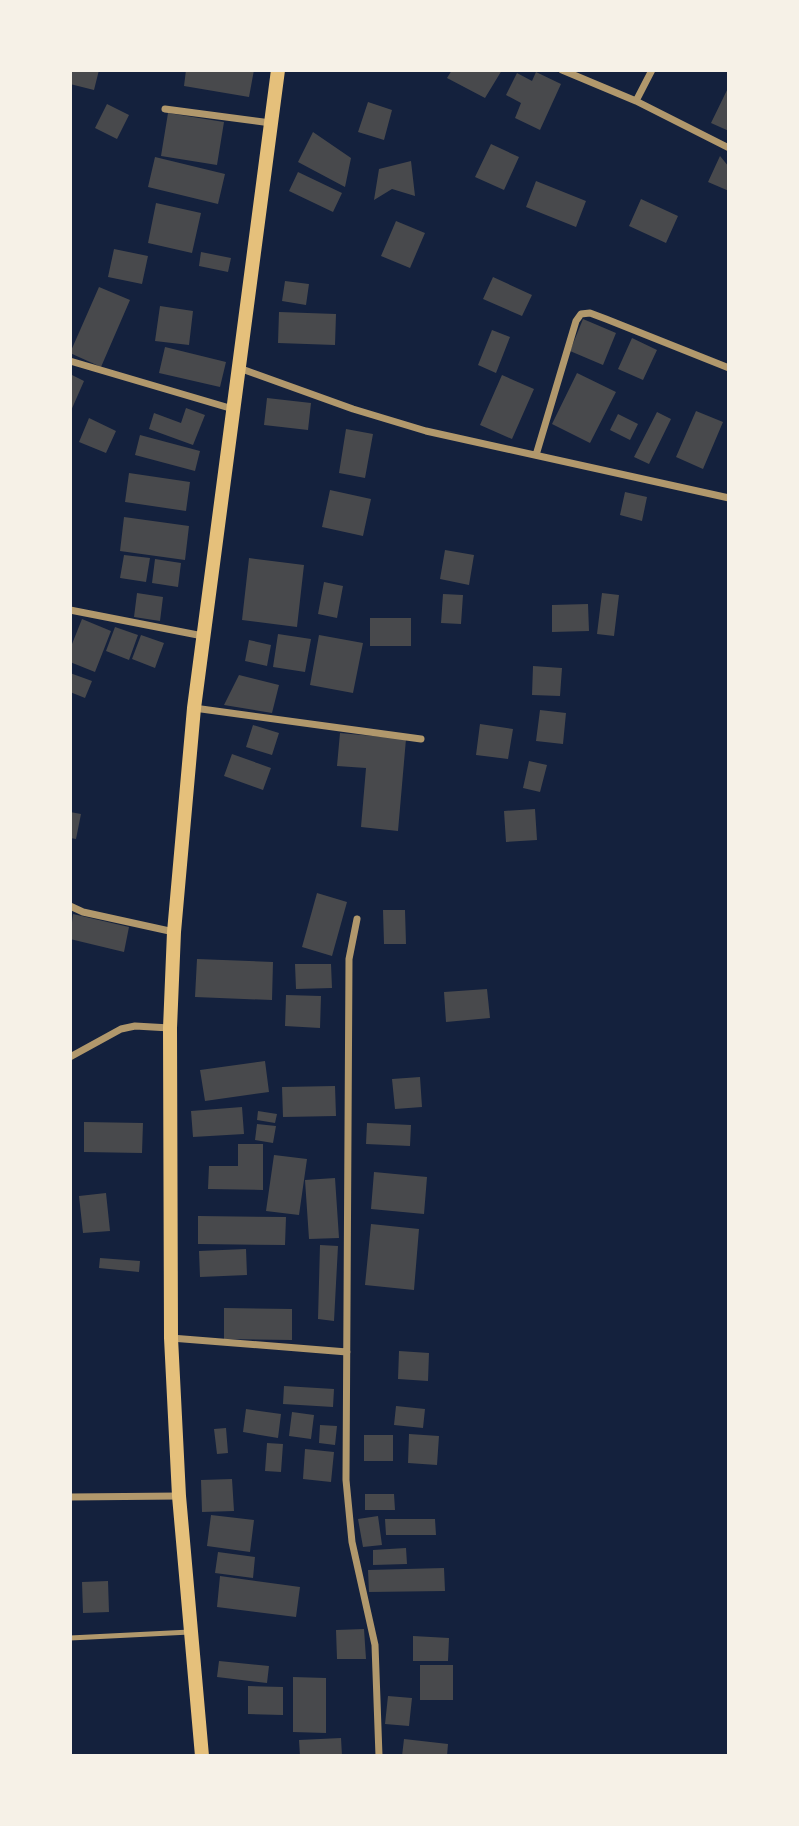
<svg xmlns="http://www.w3.org/2000/svg" width="799" height="1826" viewBox="0 0 799 1826" font-family="'DM Sans',sans-serif">
  <style>
    .building { fill: #48494c }
    .lines { fill: none; stroke-linecap: round; stroke-linejoin: round }
    .service { stroke: #b1986c; stroke-width: 5 }
    .minor { stroke: #b1986c; stroke-width: 7 }
    .secondary { stroke: #e5c07b; stroke-width: 14 }
  </style>
  <rect width="100%" height="100%" fill="#14213d"/>
  <path class="building" d="M70,70H99L94,90L70,84Z
    M186,70H254L249,97L184,86Z
    M452,70H502L485,98L447,78Z
    M536,72L561,84L540,130L515,118L521,103L506,95L517,73L532,81Z
    M729,86V131L711,123Z
    M368,102L392,110L384,140L358,132Z
    M107,104L129,115L117,139L95,128Z
    M168,113L224,122L217,165L161,156Z
    M313,132L351,158L345,187L298,162Z
    M491,144L519,157L504,190L475,177Z
    M720,156L729,167V191L708,182Z
    M155,157L225,174L218,204L148,187Z
    M411,161L415,196L392,189L374,200L379,169Z
    M298,172L342,193L333,212L289,191Z
    M536,181L586,201L576,227L526,207Z
    M641,199L678,216L666,243L629,226Z
    M156,203L201,213L192,253L148,243Z
    M396,221L425,233L410,268L381,256Z
    M114,249L148,256L142,284L108,277Z
    M201,252L231,258L228,272L199,266Z
    M493,277L532,295L522,316L483,299Z
    M285,281L309,284L306,305L282,301Z
    M99,287L130,300L101,367L70,353Z
    M160,306L193,311L189,345L155,341Z
    M279,312L336,314L335,345L278,343Z
    M583,319L616,333L603,365L570,351Z
    M492,330L510,337L496,373L478,365Z
    M632,338L657,350L643,380L618,369Z
    M165,347L226,362L220,387L159,373Z
    M577,373L616,392L590,443L552,424Z
    M70,374L84,381L70,413Z
    M502,375L534,389L512,439L480,425Z
    M267,398L311,403L308,430L264,425Z
    M186,408L205,415L193,445L149,429L154,413L181,423Z
    M696,411L723,422L703,469L676,457Z
    M657,412L671,419L649,464L634,457Z
    M618,414L638,424L630,440L610,430Z
    M89,418L116,431L106,453L79,442Z
    M346,429L373,434L365,478L339,473Z
    M140,435L200,451L195,471L135,455Z
    M129,473L190,482L186,511L125,502Z
    M330,490L371,499L363,536L322,527Z
    M625,492L647,497L642,521L620,515Z
    M124,517L189,526L185,560L120,551Z
    M445,550L474,555L469,585L440,579Z
    M124,555L150,558L146,582L120,578Z
    M249,558L304,565L297,627L242,620Z
    M155,559L181,563L178,587L152,583Z
    M324,582L343,586L337,618L318,614Z
    M137,593L163,597L160,621L134,617Z
    M602,593L619,595L614,636L597,634Z
    M443,594L463,595L461,624L441,623Z
    M588,604L589,631L552,632V605Z
    M370,618H411V646H370Z
    M82,619L111,631L95,672L70,662V649Z
    M115,627L138,635L129,660L106,651Z
    M278,634L311,639L305,672L273,667Z
    M141,635L164,643L155,668L132,659Z
    M319,635L363,643L353,693L310,685Z
    M249,640L271,645L267,666L245,661Z
    M533,666L562,668L560,696L532,695Z
    M70,673L92,681L85,698L70,692Z
    M239,675L279,685L272,713L224,705Z
    M540,710L566,713L563,744L536,741Z
    M480,724L513,729L508,759L476,755Z
    M253,725L279,733L272,755L246,747Z
    M340,733L406,739L398,831L361,827L366,768L337,766Z
    M232,754L271,768L263,790L224,776Z
    M529,761L547,765L540,792L523,788Z
    M535,809L537,840L506,842L504,811Z
    M70,812L81,814L76,839L70,838Z
    M317,893L347,902L332,956L302,947Z
    M383,910H405L406,944H384Z
    M73,914L129,927L124,952L70,939Z
    M197,959L273,962L272,1000L195,997Z
    M295,964H331L332,988L296,989Z
    M487,989L490,1018L446,1022L444,992Z
    M286,995L321,996L320,1028L285,1026Z
    M265,1061L269,1092L205,1101L200,1070Z
    M420,1077L422,1107L395,1109L392,1079Z
    M335,1086L336,1116L283,1117L282,1087Z
    M242,1107L244,1134L193,1137L191,1111Z
    M258,1111L277,1114L275,1123L257,1120Z
    M84,1122L143,1123L142,1153L84,1152Z
    M367,1123L411,1125L410,1146L366,1144Z
    M257,1124L276,1126L273,1143L255,1140Z
    M238,1144H263V1190L208,1189L209,1166H238Z
    M274,1155L307,1159L299,1215L266,1211Z
    M374,1172L427,1177L424,1214L371,1209Z
    M335,1178L339,1238L309,1239L305,1180Z
    M106,1193L110,1231L83,1233L79,1196Z
    M198,1216L286,1217L285,1245L198,1244Z
    M371,1224L419,1229L414,1290L365,1285Z
    M320,1245L338,1246L334,1321L318,1319Z
    M246,1249L247,1275L200,1277L199,1251Z
    M100,1258L140,1261L139,1272L99,1268Z
    M224,1308L292,1309V1340L224,1339Z
    M399,1351L429,1353L428,1381L398,1379Z
    M284,1386L334,1389L333,1407L283,1404Z
    M396,1406L425,1409L423,1428L394,1425Z
    M246,1409L281,1414L278,1438L243,1432Z
    M292,1412L314,1415L311,1439L289,1436Z
    M320,1425L337,1426L335,1445L319,1443Z
    M226,1428L228,1453L217,1454L214,1429Z
    M409,1434L439,1436L437,1465L408,1463Z
    M364,1435H393V1461H364Z
    M267,1443L283,1444L281,1472L265,1471Z
    M305,1449L334,1452L331,1482L303,1479Z
    M232,1479L234,1511L202,1512L201,1480Z
    M365,1494H394L395,1510H365Z
    M211,1515L254,1520L250,1552L207,1546Z
    M378,1516L382,1545L363,1547L358,1519Z
    M385,1519H435L436,1535H386Z
    M406,1548L407,1564L373,1565V1550Z
    M218,1552L255,1557L253,1578L215,1573Z
    M444,1568L445,1591L369,1592L368,1570Z
    M220,1576L300,1587L296,1617L217,1607Z
    M108,1581L109,1612L83,1613L82,1582Z
    M364,1629L366,1659H337L336,1630Z
    M413,1636L449,1638L448,1661H413Z
    M219,1661L269,1666L267,1683L217,1677Z
    M420,1665H453V1700H420Z
    M293,1677L326,1678V1733L293,1732Z
    M248,1686L283,1687V1715L248,1714Z
    M388,1696L412,1698L409,1726L385,1724Z
    M341,1738L342,1756H300L299,1740Z
    M404,1739L448,1744L447,1756H402Z"/>
  <g class="lines">
    <path class="service" d="M70,1638L190,1632"/>
    <path class="minor" d="M562,70L636,101L652,70
      M636,101L729,148
      M165,109L271,123
      M70,361L233,409
      M239,368L353,409L426,431L729,498
      M536,455L576,321L581,314L590,313L606,319L729,368
      M70,610L203,636
      M194,708L421,739
      M70,906L83,912L174,932
      M357,919L349,959L346,1480L352,1542L375,1645L379,1756
      M70,1057L121,1029L135,1026L170,1028
      M171,1338L347,1352
      M70,1497L179,1496"/>
    <path class="secondary" d="M202,1756L179,1496L171,1338L170,1028L174,932L194,708L278,70"/>
  </g>
  <rect width="799" height="1826" fill="none" stroke="#f6f1e7" stroke-width="144"/>
</svg>
